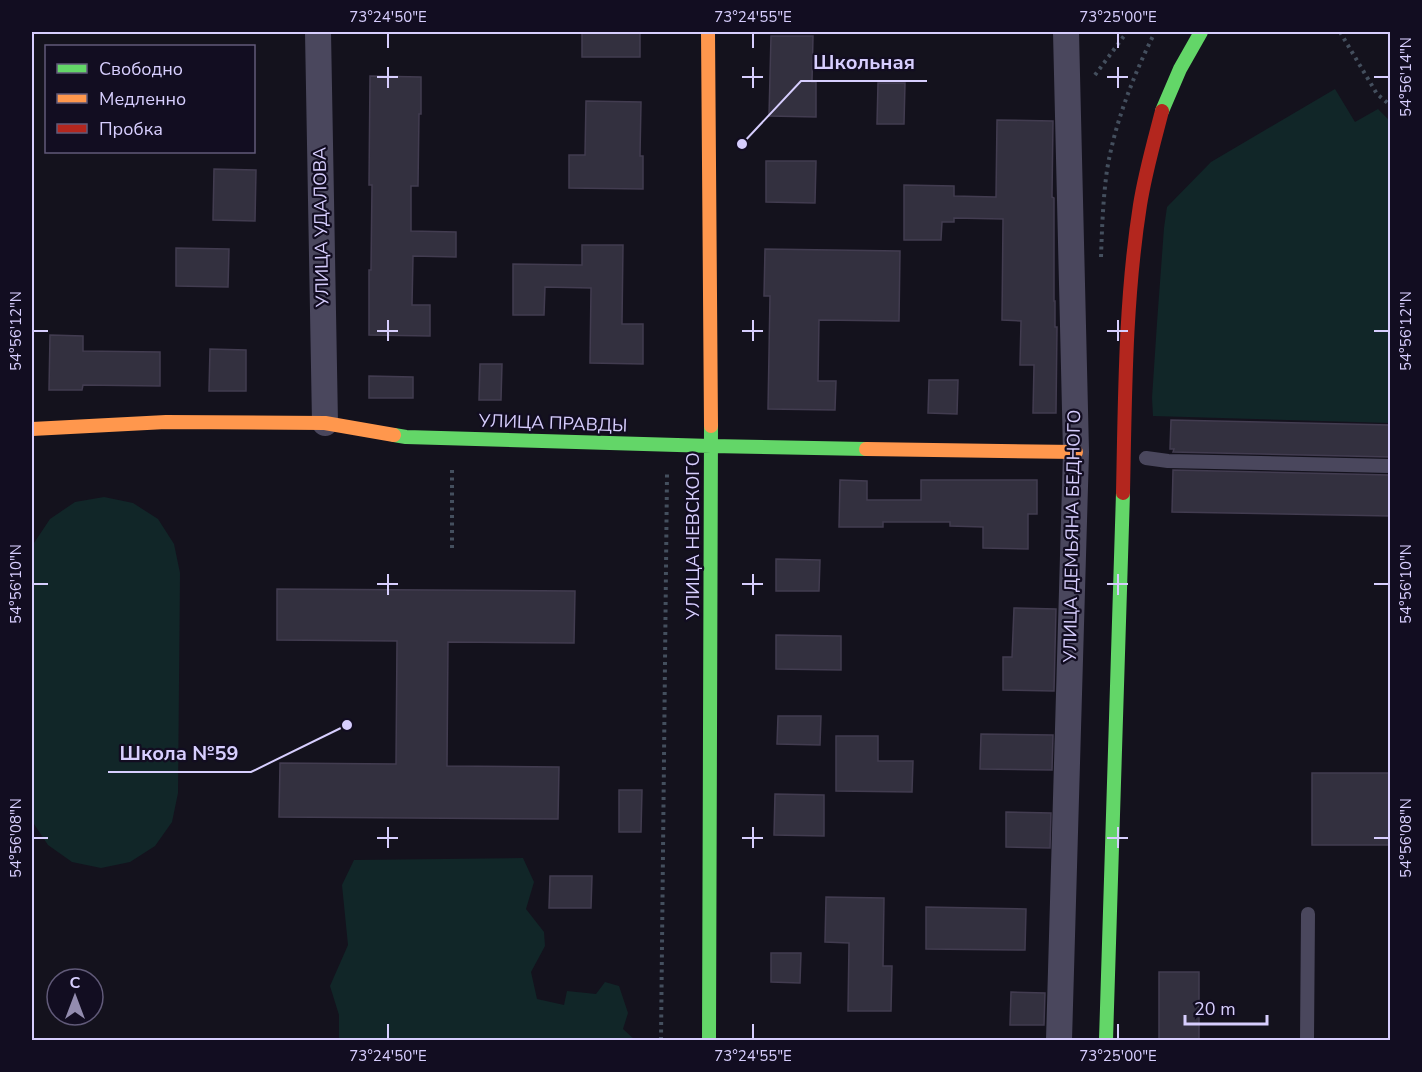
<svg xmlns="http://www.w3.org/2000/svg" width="1422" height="1072" viewBox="0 0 1422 1072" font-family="'Nunito Sans',sans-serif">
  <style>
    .green { fill: #112628 }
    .building { fill: #33303f; stroke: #423c50; stroke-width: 1.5 }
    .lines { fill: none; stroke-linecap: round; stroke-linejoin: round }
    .path { stroke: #444f5e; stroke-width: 4; stroke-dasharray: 3 4.5; stroke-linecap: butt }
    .lane { stroke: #4a475d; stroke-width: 14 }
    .street { stroke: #4a475d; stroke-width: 26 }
    .fast { stroke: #63d668; stroke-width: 14 }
    .slow { stroke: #ff974d; stroke-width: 14 }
    .path-bridge { stroke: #444f5e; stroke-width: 4; stroke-dasharray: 3 4.5; stroke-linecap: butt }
    .fast-bridge { stroke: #63d668; stroke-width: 14 }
    .jam-bridge { stroke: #b3261e; stroke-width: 14 }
    .ticks { fill: none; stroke: #d7cefe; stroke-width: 2 }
    .labels { text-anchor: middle; stroke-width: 4.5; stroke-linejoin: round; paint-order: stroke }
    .street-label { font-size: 18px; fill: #d7cefe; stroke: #120d21 }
    .leader { fill: none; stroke: #d7cefe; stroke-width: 2 }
    .callout-dot { fill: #d7cefe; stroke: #120d21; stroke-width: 2 }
    .callout-label { font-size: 20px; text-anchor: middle; font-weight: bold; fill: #d7cefe; stroke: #120d21; stroke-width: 4.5; stroke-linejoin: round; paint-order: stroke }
    .neatline { fill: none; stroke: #d7cefe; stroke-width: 2 }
    .ticks-label { font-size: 15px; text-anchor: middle; fill: #d7cefe }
  </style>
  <rect width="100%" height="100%" fill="#14121d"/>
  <path class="green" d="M1335,89L1355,122L1378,109L1390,121V423L1153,416L1152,398L1157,323L1164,228L1167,207L1211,162Z
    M104,497L133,503L158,519L174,544L180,573L178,793L172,822L155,846L130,862L101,868L72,862L48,845L32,821V554L34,543L50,519L75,502Z
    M523,858L534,882L526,909L544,932L545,946L531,972L537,999L564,1005L567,991L596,994L605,982L619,986L628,1013L623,1029L635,1040H339V1015L330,986L348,945L342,885L354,860Z"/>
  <path class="building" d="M582,32H640V57H582Z
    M771,36H813L812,82H816V117L769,116Z
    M370,76L421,77V114H419L418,186H411V231L456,232V257L413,256L412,305H430V336L369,335V270H371L372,185H369Z
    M878,83H905L904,124H877Z
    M586,101L641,102L640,156H643V189L569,188V155H585Z
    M997,120L1053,121L1052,197L1054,198V301H1055V327H1057L1056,413H1033L1034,365H1020L1021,321L1002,320L1003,219L954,218V222H942L941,240H904V185L954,186V196L996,197Z
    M766,161H816L815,203L766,202Z
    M214,169L256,170L255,221L213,220Z
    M582,245H623L622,324H643V364L590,363L591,288L545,287L544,315H513V264L582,265Z
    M176,248L229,249L228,287L176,286Z
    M765,249L900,251L899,321L819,320L818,381H836L835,410L768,409L770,296H764Z
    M50,335L83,336V351L160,352V386L83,385L82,390H49Z
    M210,349L246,350V391H209Z
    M480,364H502L501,400H479Z
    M369,376L413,377V398H369Z
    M929,380H958L957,414L928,413Z
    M1171,420L1390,425V457L1173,452L1174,449H1170Z
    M1173,470L1390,475V516L1172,512Z
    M840,480L867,481V500H921V480H1037V514H1028V549L983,548V527L950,526V522H883V527H839Z
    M776,559L820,560L819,591H776Z
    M277,589L575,591L574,643L448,642L447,766L559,767L558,819L279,817L280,763L396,764L397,641L277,640Z
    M1014,608L1056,609L1054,691L1003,690V657H1012Z
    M776,635L841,636V670L776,669Z
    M778,716H821L820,745L777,744Z
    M981,734L1053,735L1052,770L980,769Z
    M836,736H878V761H913L912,792L836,791Z
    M1312,773H1390V845H1312Z
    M619,790H642L641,832H619Z
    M775,794L824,795V836L774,835Z
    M1006,812L1051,813L1050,848L1006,847Z
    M550,876H592L591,908H549Z
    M826,897L884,898L883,966H892L891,1011H848L849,943L825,942Z
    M926,907L1026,909L1025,950L926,949Z
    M771,953H801L800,983L771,982Z
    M1159,972H1199V1041H1159Z
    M1011,992L1045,993L1044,1025H1010Z"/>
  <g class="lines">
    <path class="path" d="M1340,32L1377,94L1390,105
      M1095,75L1127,32
      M452,548V468
      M661,1040L667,474"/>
    <path class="lane" d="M1146,458L1168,461L1390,466
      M1307,1040L1308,914"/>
    <path class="street" d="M318,32L325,423
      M1059,1040L1076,452L1066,32"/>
    <path class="fast" d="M394,435L406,437L711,446L866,449
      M709,1040L711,426
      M1106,1040L1123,493"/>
    <path class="slow" d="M708,32L711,426
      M32,429L166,422L325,423L394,435
      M866,449L1076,452"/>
    <path class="path-bridge" d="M1101,257C1102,228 1103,199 1107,170C1115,122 1134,74 1155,32"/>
    <path class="fast-bridge" d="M1162,111L1180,69L1201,32"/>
    <path class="jam-bridge" d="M1123,493C1125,397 1125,300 1140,205C1145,173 1154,142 1162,111"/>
  </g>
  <path class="ticks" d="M388,33V48M753,33V48M1118,33V48M388,67V88M753,67V88M1118,67V88M377,77H398M742,77H763M1107,77H1128M1374,77H1389M388,320V341M753,320V341M1118,320V341M33,331H48M377,331H398M742,331H763M1107,331H1128M1374,331H1389M388,574V595M753,574V595M1118,574V595M33,584H48M377,584H398M742,584H763M1107,584H1128M1374,584H1389M388,827V848M753,827V848M1118,827V848M33,838H48M377,838H398M742,838H763M1107,838H1128M1374,838H1389M388,1024V1039M753,1024V1039M1118,1024V1039"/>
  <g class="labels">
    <g class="street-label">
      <text transform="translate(321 227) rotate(-91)" y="6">УЛИЦА УДАЛОВА</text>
      <text transform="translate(553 423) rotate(2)" y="6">УЛИЦА ПРАВДЫ</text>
      <text transform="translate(693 536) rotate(-90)" y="6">УЛИЦА НЕВСКОГО</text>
      <text transform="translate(1072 536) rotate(-89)" y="6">УЛИЦА ДЕМЬЯНА БЕДНОГО</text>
    </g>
  </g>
  <path class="leader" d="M742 144L801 81H927M347 725L251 772H108"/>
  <g class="callout-dot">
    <circle cx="742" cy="144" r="6"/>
    <circle cx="347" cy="725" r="6"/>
  </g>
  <g class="callout-label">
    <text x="864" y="69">Школьная</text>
    <text x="179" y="760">Школа №59</text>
  </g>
  <rect width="1422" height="1072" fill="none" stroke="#120d21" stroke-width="66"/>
  <rect x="45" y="45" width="210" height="108" fill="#120d21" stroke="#615a79" stroke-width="1.5"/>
  <rect x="57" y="64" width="30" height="9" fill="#63d668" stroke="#615a79" stroke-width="1.5"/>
  <text x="99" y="75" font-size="18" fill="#d7cefe">Свободно</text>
  <rect x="57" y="94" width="30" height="9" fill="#ff974d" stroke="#615a79" stroke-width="1.5"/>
  <text x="99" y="105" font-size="18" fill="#d7cefe">Медленно</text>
  <rect x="57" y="124" width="30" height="9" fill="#b3261e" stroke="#615a79" stroke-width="1.5"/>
  <text x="99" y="135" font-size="18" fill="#d7cefe">Пробка</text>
  <g transform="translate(75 997)"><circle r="28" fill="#120d21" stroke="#615a79" stroke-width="1.5"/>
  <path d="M0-4.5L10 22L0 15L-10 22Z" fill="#938caf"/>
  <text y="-9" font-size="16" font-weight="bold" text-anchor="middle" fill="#d7cefe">С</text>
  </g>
  <path d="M1185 1015v9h82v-9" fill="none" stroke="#d7cefe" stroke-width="3"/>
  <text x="1194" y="1015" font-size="18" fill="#d7cefe" stroke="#120d21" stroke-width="4.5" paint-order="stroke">20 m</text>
  <rect x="33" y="33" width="1356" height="1006" class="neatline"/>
  <g class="ticks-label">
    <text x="388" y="22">73°24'50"E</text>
    <text x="753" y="22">73°24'55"E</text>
    <text x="1118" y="22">73°25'00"E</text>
    <text transform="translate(1406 77) rotate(-90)" y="5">54°56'14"N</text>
    <text transform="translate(16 331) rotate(-90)" y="5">54°56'12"N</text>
    <text transform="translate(1406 331) rotate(-90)" y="5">54°56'12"N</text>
    <text transform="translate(16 584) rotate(-90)" y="5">54°56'10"N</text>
    <text transform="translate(1406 584) rotate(-90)" y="5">54°56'10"N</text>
    <text transform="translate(16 838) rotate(-90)" y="5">54°56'08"N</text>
    <text transform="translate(1406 838) rotate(-90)" y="5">54°56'08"N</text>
    <text x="388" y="1061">73°24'50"E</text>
    <text x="753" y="1061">73°24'55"E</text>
    <text x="1118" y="1061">73°25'00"E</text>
  </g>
</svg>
